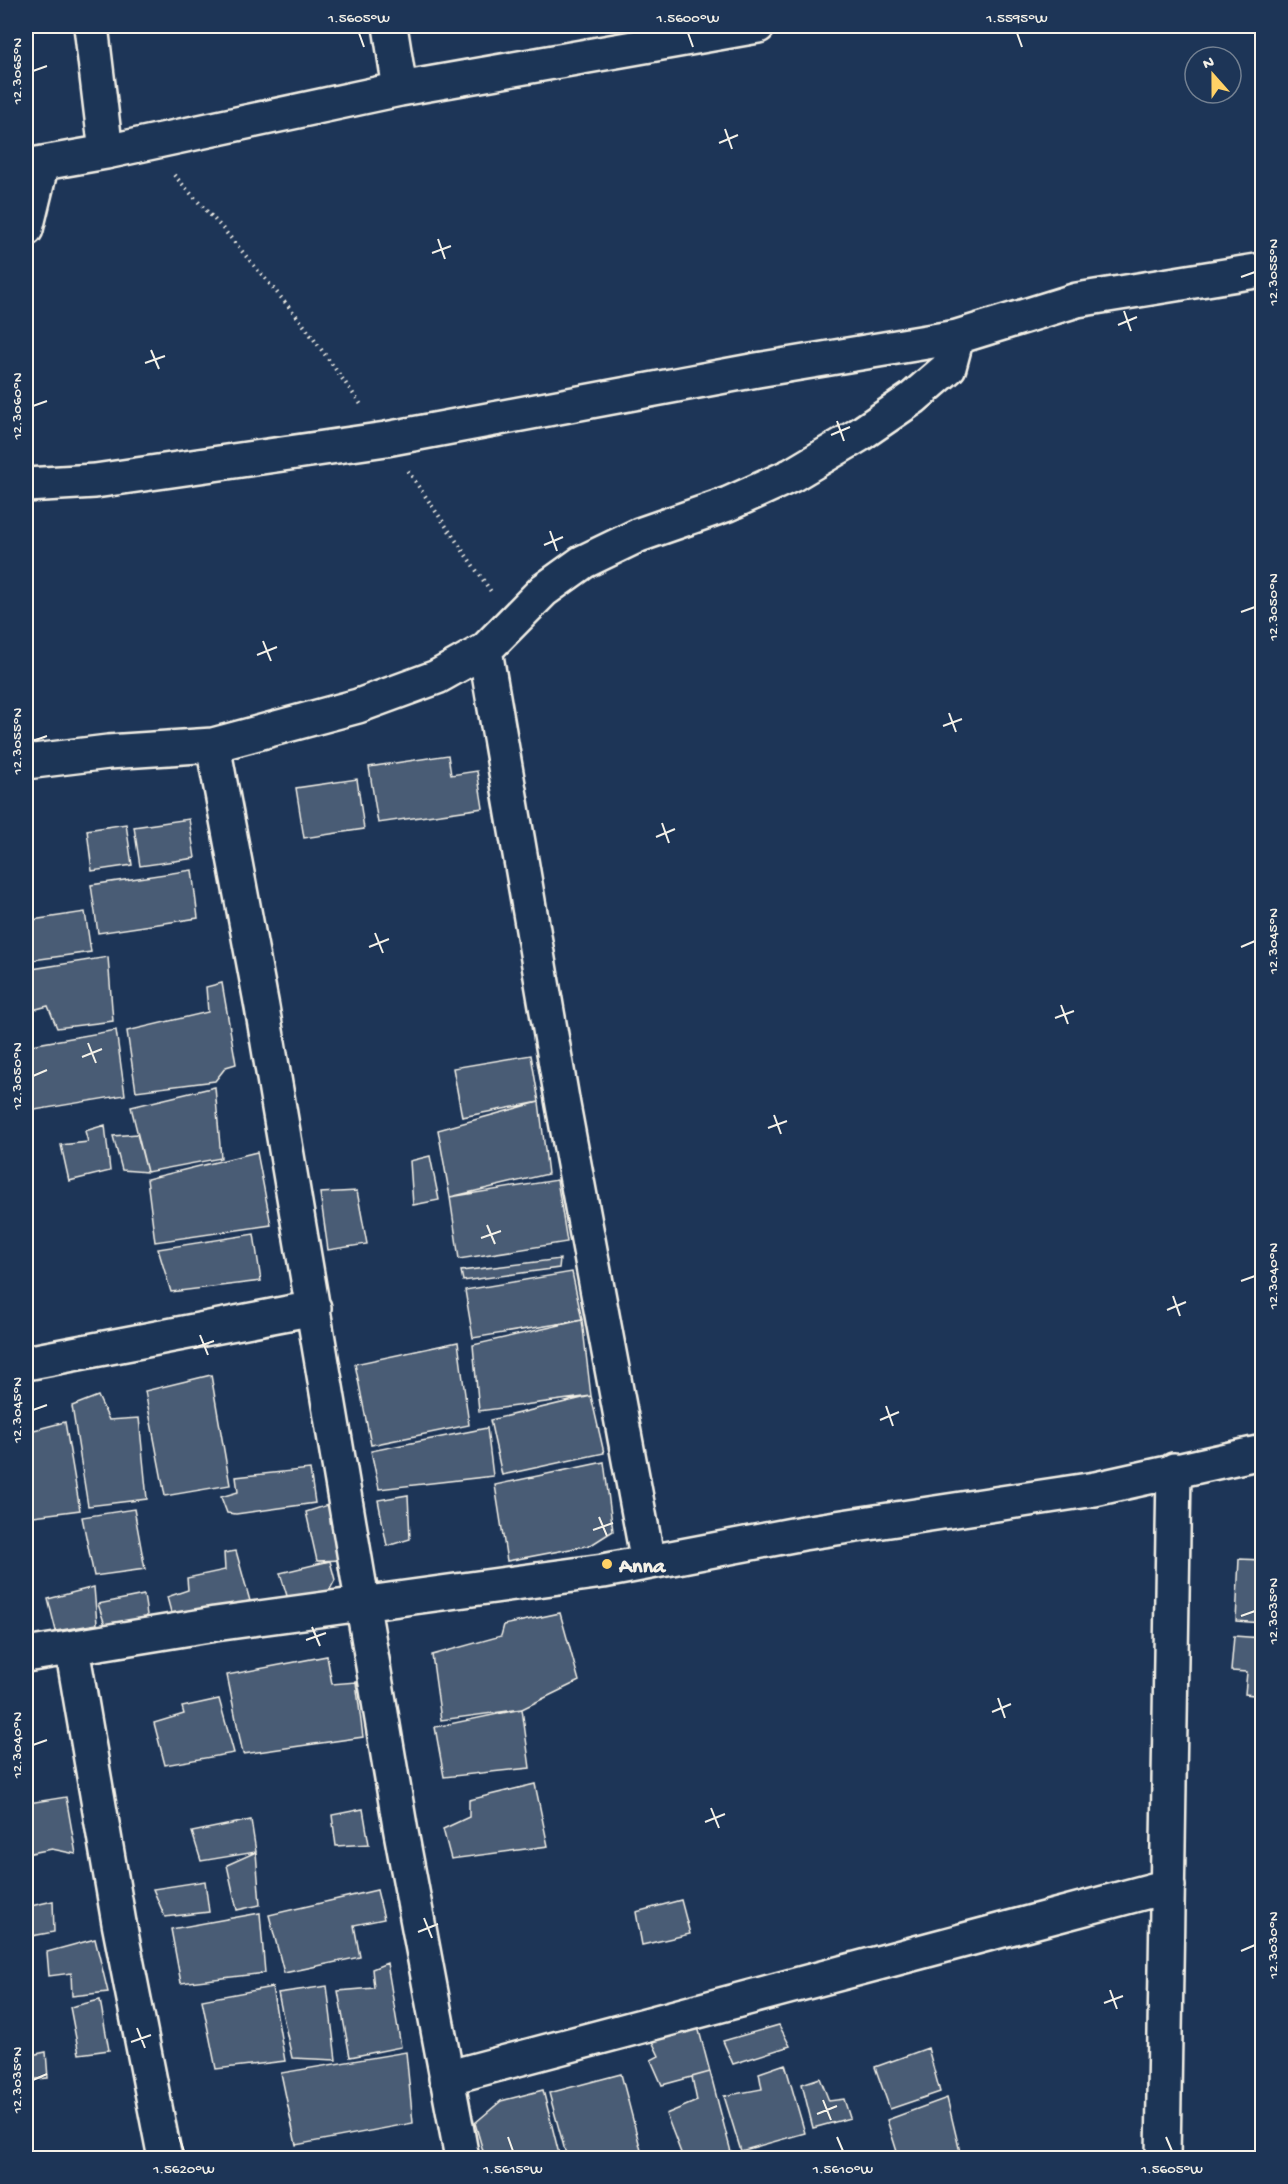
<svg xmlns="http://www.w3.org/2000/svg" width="1288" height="2184" viewBox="0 0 1288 2184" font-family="'Gochi Hand',sans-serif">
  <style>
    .building { fill: #485b74; stroke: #f4f1e8; stroke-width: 1.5 }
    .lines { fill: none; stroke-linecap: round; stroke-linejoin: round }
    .street-casing { stroke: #f4f1e8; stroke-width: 38 }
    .path { stroke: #f4f1e8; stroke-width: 4; stroke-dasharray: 1.5 4.5; stroke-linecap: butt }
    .street { stroke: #1d3557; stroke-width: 33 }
    .ticks { fill: none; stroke: #f4f1e8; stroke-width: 2 }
    .poi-dot { fill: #ffd166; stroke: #1d3557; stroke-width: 2 }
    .labels { text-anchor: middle; stroke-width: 4.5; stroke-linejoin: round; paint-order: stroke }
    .poi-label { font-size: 22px; font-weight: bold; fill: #f4f1e8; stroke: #1d3557; text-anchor: start }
    .neatline { fill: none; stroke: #f4f1e8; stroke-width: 2 }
    .ticks-label { font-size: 15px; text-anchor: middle; fill: #f4f1e8 }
  </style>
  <rect width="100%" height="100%" fill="#1d3557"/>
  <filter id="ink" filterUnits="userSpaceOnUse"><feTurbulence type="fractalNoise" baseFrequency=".0167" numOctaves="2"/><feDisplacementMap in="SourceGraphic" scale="12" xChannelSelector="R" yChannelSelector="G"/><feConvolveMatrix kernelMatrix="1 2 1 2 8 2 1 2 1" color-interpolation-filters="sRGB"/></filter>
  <g filter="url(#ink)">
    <path class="building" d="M448,755L451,775L477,771L483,808L378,823L369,767Z
      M357,779L364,829L304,838L296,788Z
      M189,819L195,858L140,866L134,827Z
      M126,824L132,865L92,871L87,830Z
      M192,870L198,918L98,933L91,885Z
      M85,912L91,952L26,961V921Z
      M108,957L113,1021L57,1028L48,1006L29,1011L26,988V970Z
      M222,983L236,1064L226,1067L215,1081L136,1091L127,1031L208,1012L206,987Z
      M116,1030L125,1095L29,1111L26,1097V1046Z
      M531,1055L539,1102L462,1117L453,1068Z
      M215,1087L221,1158L147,1172L131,1107Z
      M539,1102L548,1174L450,1197L438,1130Z
      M105,1125L110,1171L69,1181L61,1145L88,1142L85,1131Z
      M137,1134L147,1172L122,1170L113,1136Z
      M257,1152L271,1225L155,1242L147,1179Z
      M430,1156L439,1200L413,1205L410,1161Z
      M557,1180L567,1242L459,1259L450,1197Z
      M357,1191L367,1244L328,1250L320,1193Z
      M254,1234L261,1281L171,1292L158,1249Z
      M560,1259L559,1268L463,1281L461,1271Z
      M572,1272L582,1320L473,1338L465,1290Z
      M582,1320L591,1396L479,1411L473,1345Z
      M458,1342L469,1425L371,1445L355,1364Z
      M211,1375L230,1485L165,1496L145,1391Z
      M98,1396L109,1420L139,1418L147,1499L88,1506L72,1406Z
      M591,1396L604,1453L502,1475L490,1420Z
      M65,1422L80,1510L26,1517V1432Z
      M487,1428L493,1476L379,1489L371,1451Z
      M604,1462L613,1531L591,1545L507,1561L495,1485Z
      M310,1469L315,1503L236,1514L227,1513L221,1497L238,1492L236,1477Z
      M408,1495L410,1539L387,1546L378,1500Z
      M331,1504L341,1560L317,1561L306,1512Z
      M134,1509L145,1569L94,1576L82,1517Z
      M236,1551L250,1601L172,1616L167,1597L188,1590L187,1578L225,1570L224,1553Z
      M1239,1559L1262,1560V1623L1236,1621Z
      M330,1561L335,1580L327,1595L288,1599L280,1573Z
      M94,1587L97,1624L56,1631L48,1599Z
      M144,1595L148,1622L106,1628L98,1604Z
      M560,1613L579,1681L522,1709L441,1720L432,1655L501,1636L504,1625Z
      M1234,1636L1262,1638V1696L1245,1694L1247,1672L1231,1671Z
      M327,1656L332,1684L356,1682L363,1737L243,1754L227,1675Z
      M219,1699L234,1753L165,1765L154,1723L184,1714L182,1707Z
      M522,1709L530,1768L444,1777L435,1727Z
      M535,1784L548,1846L451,1859L443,1829L469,1817V1800Z
      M26,1794L29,1803L66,1797L76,1854L52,1849L26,1854Z
      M363,1809L369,1844L336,1846L332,1815Z
      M251,1820L256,1852L201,1861L192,1832Z
      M256,1852L260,1905L237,1910L227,1865Z
      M205,1881L209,1912L165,1917L153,1889Z
      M377,1890L384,1919L354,1925L360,1957L284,1973L269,1915Z
      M681,1900L690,1934L642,1945L636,1912Z
      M53,1901L54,1932L26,1937V1907Z
      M260,1913L265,1973L181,1983L171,1929Z
      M95,1939L108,1992L72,1996L71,1973L49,1976L47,1952Z
      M387,1963L401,2047L350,2057L338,1991L374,1988L372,1969Z
      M327,1986L336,2060L292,2058L278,1993Z
      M272,1987L285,2061L216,2069L202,2000Z
      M100,2000L109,2050L79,2054L70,2007Z
      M696,2019L710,2072L662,2085L651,2060L659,2056L649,2035Z
      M779,2025L790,2046L733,2064L723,2041Z
      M928,2048L940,2092L890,2109L875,2067Z
      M46,2052L48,2078L26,2080V2056Z
      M406,2052L413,2123L296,2145L281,2073Z
      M785,2064L805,2133L741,2151L724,2096L762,2089L759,2073Z
      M710,2072L731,2152L713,2158H683L666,2114L697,2101L692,2077Z
      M621,2074L643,2158H567L549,2093Z
      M820,2078L829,2101L844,2099L850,2118L813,2128L802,2084Z
      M543,2090L560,2158H485L475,2123L501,2101Z
      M947,2098L961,2156L954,2158H899L887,2120Z"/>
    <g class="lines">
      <g class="street-casing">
        <path id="street" d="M91,26L106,152
          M390,26L400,89
          M26,166L106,152L400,89L758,26
          M26,229L42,163
          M26,485L95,481L386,439L757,370L957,337
          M485,650L563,1105L648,1562
          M213,745L262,1007L401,1832L462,2158
          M26,762L108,752L213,745L358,706L437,677L485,650L544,590L583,562L639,535L728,504L792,475L859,435L913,398L949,367L957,337L1077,300L1262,270
          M26,1363L314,1308
          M72,1648L119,1923L165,2158
          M26,1655L215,1624L603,1571L803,1533L1095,1489L1262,1452
          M446,2078L1168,1886
          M1163,2158L1174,1470"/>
      </g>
      <path class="path" d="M174,175L224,230L300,320L362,406
        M408,471L492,593"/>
      <use href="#street" class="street"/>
    </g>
  </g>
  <path class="ticks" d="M359,33L364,47M688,33L693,47M1017,33L1022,47M33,71L47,66M725,129L732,149M719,143L738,135M438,239L445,259M432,253L451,246M1241,277L1255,272M1124,311L1131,331M1118,325L1137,317M151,350L159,369M145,363L165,356M33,406L47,401M837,421L844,441M831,435L850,427M550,531L557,551M544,545L563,537M1241,612L1255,607M263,641L271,661M257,655L277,647M949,713L956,732M943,726L962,719M33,741L47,736M662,823L669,843M656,837L675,829M375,933L383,953M369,947L389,939M1241,947L1255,941M1061,1005L1068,1024M1055,1018L1074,1011M88,1043L96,1063M82,1057L102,1049M33,1076L47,1070M774,1115L781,1134M768,1128L787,1121M487,1225L495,1244M481,1238L501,1231M1241,1281L1255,1276M1173,1296L1180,1316M1167,1310L1186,1302M200,1335L208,1355M194,1348L214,1341M886,1406L893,1426M33,1410L47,1405M880,1420L899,1412M599,1517L607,1536M593,1530L613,1523M1241,1616L1255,1611M312,1627L320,1646M306,1640L326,1633M998,1698L1005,1718M992,1712L1011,1704M33,1745L47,1740M711,1808L719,1828M705,1822L725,1814M424,1918L432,1938M418,1932L438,1924M1241,1951L1255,1945M1110,1990L1117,2009M1104,2003L1123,1996M137,2028L145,2048M131,2042L151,2035M33,2080L47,2074M823,2100L831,2120M817,2114L837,2106M179,2137L184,2151M508,2137L513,2151M837,2137L843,2151M1166,2137L1172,2151"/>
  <circle class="poi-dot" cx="607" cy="1564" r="6"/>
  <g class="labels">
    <g class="poi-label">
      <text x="619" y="1572">Anna</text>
    </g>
  </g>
  <rect width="1288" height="2184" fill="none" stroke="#1d3557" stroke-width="66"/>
  <g transform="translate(1213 75) rotate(339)"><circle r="28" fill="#1d3557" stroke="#738091" stroke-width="1.5"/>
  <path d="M0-4.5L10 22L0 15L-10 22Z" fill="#ffd166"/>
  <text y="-9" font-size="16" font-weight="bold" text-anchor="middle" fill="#f4f1e8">N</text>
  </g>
  <rect x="33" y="33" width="1222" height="2118" class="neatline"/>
  <g class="ticks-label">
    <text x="359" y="22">1.5605°W</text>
    <text x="688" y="22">1.5600°W</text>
    <text x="1017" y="22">1.5595°W</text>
    <text transform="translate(16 71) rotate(-90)" y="5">12.3065°N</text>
    <text transform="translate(1272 272) rotate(-90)" y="5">12.3055°N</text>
    <text transform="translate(16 406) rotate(-90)" y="5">12.3060°N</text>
    <text transform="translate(1272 607) rotate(-90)" y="5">12.3050°N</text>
    <text transform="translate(16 741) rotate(-90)" y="5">12.3055°N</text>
    <text transform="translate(1272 941) rotate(-90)" y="5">12.3045°N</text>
    <text transform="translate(16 1076) rotate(-90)" y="5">12.3050°N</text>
    <text transform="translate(1272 1276) rotate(-90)" y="5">12.3040°N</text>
    <text transform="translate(16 1410) rotate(-90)" y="5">12.3045°N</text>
    <text transform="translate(1272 1611) rotate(-90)" y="5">12.3035°N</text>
    <text transform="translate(16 1745) rotate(-90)" y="5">12.3040°N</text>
    <text transform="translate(1272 1945) rotate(-90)" y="5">12.3030°N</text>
    <text transform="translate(16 2080) rotate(-90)" y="5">12.3035°N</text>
    <text x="184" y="2173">1.5620°W</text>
    <text x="513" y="2173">1.5615°W</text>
    <text x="843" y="2173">1.5610°W</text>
    <text x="1172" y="2173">1.5605°W</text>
  </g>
</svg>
